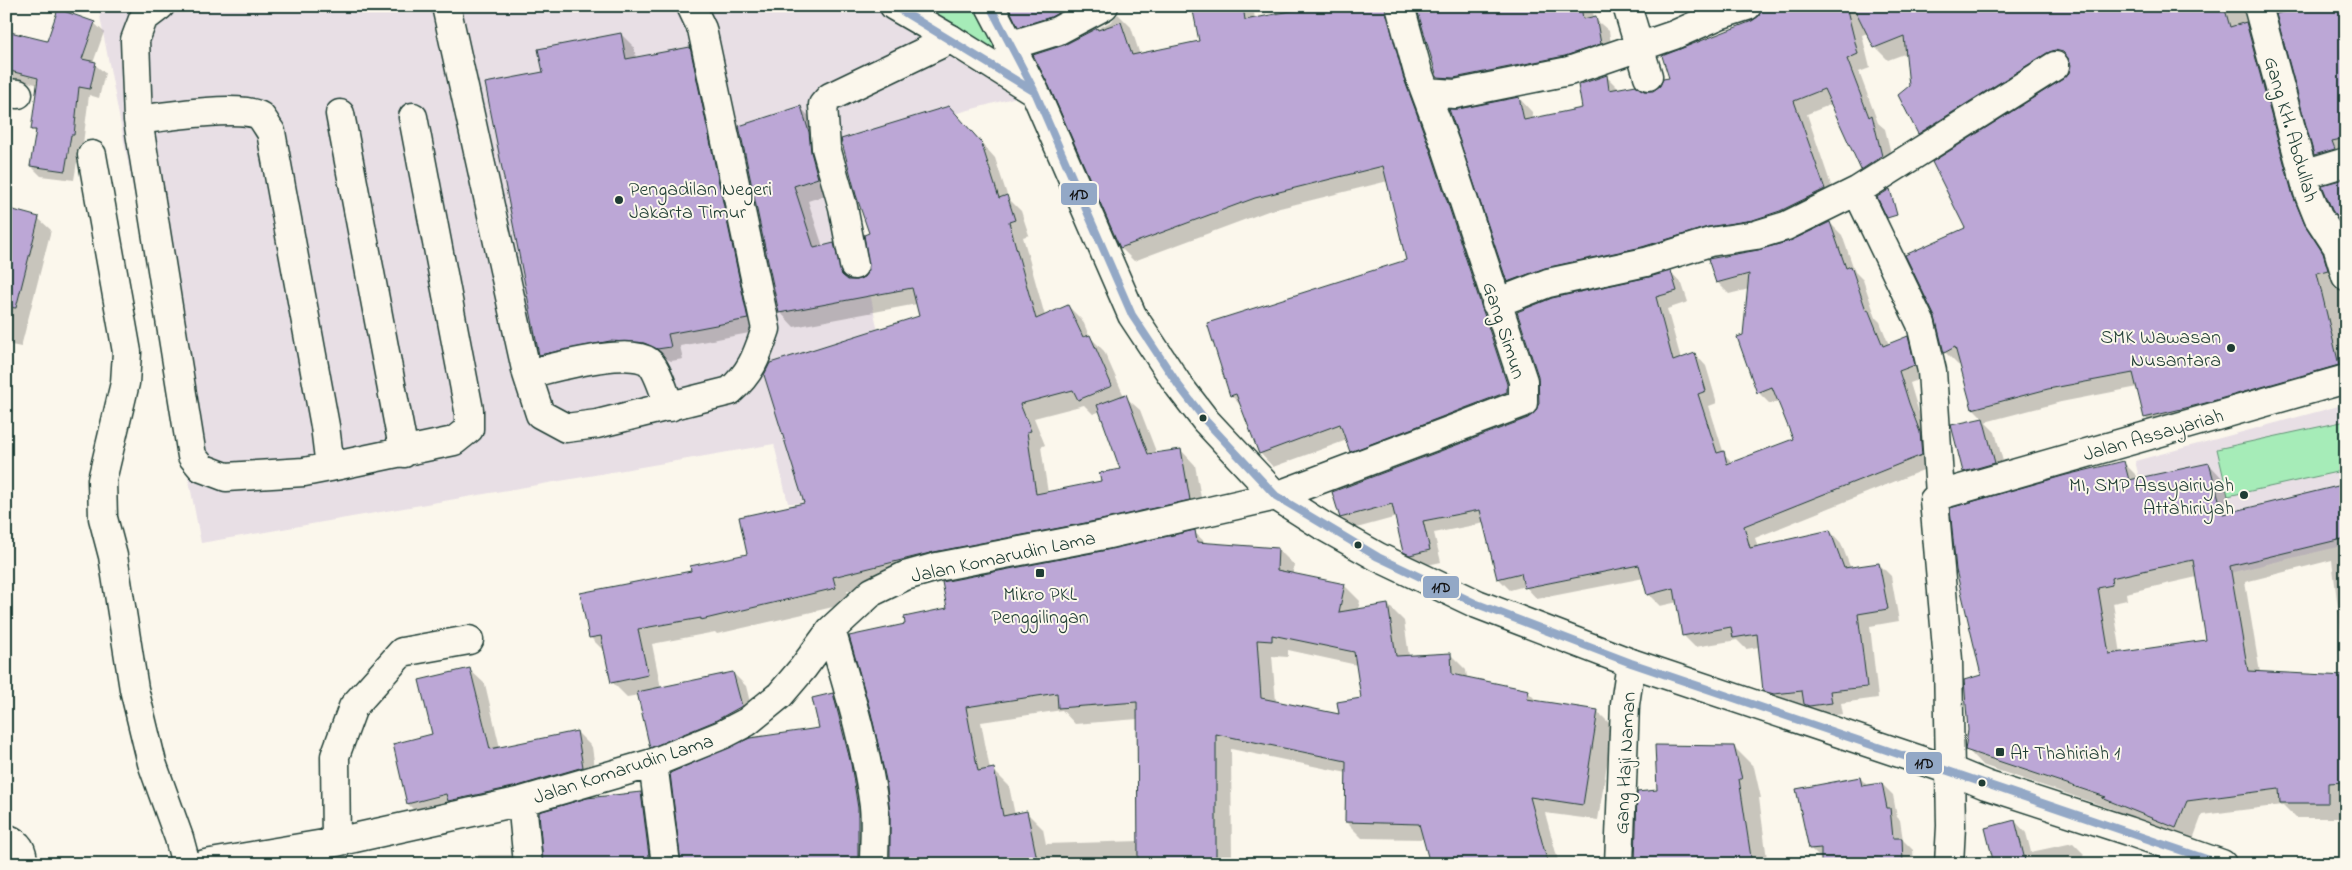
<svg xmlns="http://www.w3.org/2000/svg" width="2352" height="870" viewBox="0 0 2352 870" font-family="'Indie Flower',sans-serif">
  <style>
    .built { fill: #e8dfe5 }
    .green { fill: #a6ecb8; stroke: #629476 }
    .shadow { fill: #0003; fill-rule: evenodd }
    .building { fill: #bca7d6; stroke: #1f3d34; fill-rule: evenodd }
    .lines { fill: none; stroke-linecap: round; stroke-linejoin: round }
    .minor-casing { stroke: #1f3d34; stroke-width: 31 }
    .major-casing { stroke: #1f3d34; stroke-width: 31 }
    .minor { stroke: #fbf7ec; stroke-width: 28 }
    .major { stroke: #fbf7ec; stroke-width: 28 }
    .bus-1-casing { stroke: #fbf7ec; stroke-width: 11 }
    .bus-1 { stroke: #93a8c6; stroke-width: 8 }
    .poi-dot { fill: #1f3d34; stroke: #fbf7ec; stroke-width: 2 }
    .labels { text-anchor: middle; stroke-width: 4; stroke-linejoin: round; paint-order: stroke }
    .street-label { font-size: 20px; fill: #1f3d34; stroke: #fbf7ec }
    .poi-label { font-size: 20px; fill: #1f3d34; stroke: #fbf7ec; text-anchor: start }
    .line-badge { stroke: #fbf7ec; stroke-width: 2 }
    .pale-badge-label { font-size: 14px; text-anchor: middle; font-weight: bold; fill: #111 }
  </style>
  <rect width="100%" height="100%" fill="#fbf7ec"/>
  <filter id="ink" filterUnits="userSpaceOnUse"><feTurbulence type="fractalNoise" baseFrequency=".02" numOctaves="2"/><feDisplacementMap in="SourceGraphic" scale="10" xChannelSelector="R" yChannelSelector="G"/><feConvolveMatrix kernelMatrix="1 2 1 2 8 2 1 2 1" color-interpolation-filters="sRGB"/></filter>
  <g filter="url(#ink)">
    <path class="built" d="M98,6H889L1035,92L840,145L914,509L788,503L774,444L201,543Z
      M2346,404V545L2200,580L2185,529L2153,535L2135,461Z"/>
    <path class="green" d="M889,6H993L1035,92Z
      M2346,421V470L2228,496L2217,449Z"/>
    <path class="shadow" d="M1009,6H1108L1033,39L1019,26Z
      M1193,6H1253L1255,19L1311,6H1405L1520,398L1364,464L1351,451L1347,440L1273,467L1260,453L1242,407L1231,395L1408,260L1388,181L1268,211L1134,261L1121,248L1065,46L1112,21L1118,14L1131,27L1140,55L1200,42Z
      M1418,6H1592L1594,18L1609,31L1613,57L1451,90L1438,76Z
      M1763,6H2263L2336,267L2346,292V379L2158,431L2145,417L2138,387L2061,402L1985,422L1995,432L2007,476L1977,484L1964,472L1953,426L1984,419L1973,408L1961,364L1958,365L1945,352L1966,229L2070,73L2072,64L2060,66L1932,147L1919,134L1907,53L1888,60L1875,47L1868,33L1862,35L1870,68L1859,72L1878,123L1885,129L1895,170L1876,182L1863,169L1832,104L1807,114L1837,203L1521,295L1508,281L1519,98L1532,112L1533,119L1584,108L1606,76L1620,90L1652,92L1671,79L1664,56L1759,18Z
      M2276,6H2346V164L2329,168L2315,155Z
      M94,23L104,32L93,63L105,73L99,98L89,95L83,144H80L74,180L41,176L31,166L36,133L33,129L39,85L6,76V32L47,43Z
      M621,34L634,47L636,58L689,48L702,61L760,331L680,346L683,359L671,361L658,355L553,367L540,354L544,73Z
      M800,107L815,122L832,193L808,201L823,247L834,244L848,259L852,281L865,278L870,271L871,234L963,122L995,158L1008,198L1021,211L1029,235L1023,237L1045,316L1068,306L1083,321L1089,336L1104,351L1124,396L1140,410L1157,454L1181,450L1195,465L1204,514L949,566L847,591L850,603L717,634L715,632L652,644L661,688L733,673L746,686L754,719L663,759L651,747L639,695L627,697L612,682L605,652L590,637L692,572L749,555L806,504L920,317L917,304L794,327L780,312ZM1084,405L1093,414L1101,411L1122,470L1102,482L1048,493L1041,447L1045,445L1034,418Z
      M2346,178V229L2333,209L2324,186Z
      M6,210L38,218L51,230L21,347L6,344Z
      M1830,223L1842,235L1855,272L1863,280L1876,318L1880,322L1889,345L1908,338L1919,349L1926,377L1910,383L1920,416L1932,445L1933,466L1755,538L1758,548L1830,531L1841,543L1851,569L1879,564L1891,576L1899,621L1870,626L1878,698L1841,703L1843,714L1821,717L1805,704L1786,706L1776,702L1764,690L1759,647L1746,649L1737,640L1695,647L1683,635L1678,602L1660,606L1648,594L1644,578L1537,599L1525,586L1510,590L1498,578L1485,523L1434,533L1441,562L1423,566L1417,563L1404,551L1397,517L1353,529L1341,517L1529,419L1537,413L1650,278L1671,272L1682,284L1688,302L1667,309L1681,359L1695,354L1706,366L1717,403L1709,406L1724,454L1733,463L1795,440L1779,401L1770,404L1758,392L1744,336L1749,289L1729,294L1717,282L1759,252L1791,242Z
      M2124,463L2139,478L2209,464L2224,480L2233,513L2346,485V672L2332,560L2245,582L2260,673L2346,677V807L2343,808V818H2296L2283,805L2202,815L2192,842L2119,813L2115,810L1982,765L1967,749L1982,676ZM2197,577L2208,641L2121,654L2113,603L2127,600L2126,593Z
      M1194,532L1207,544L1278,549L1294,565L1293,574L1344,585L1360,601L1358,610L1388,605L1404,621L1409,656L1450,654L1466,670L1467,678L1528,692L1538,702L1597,711L1613,727L1598,820L1545,813L1559,864H1432L1425,839L1362,838L1346,822L1347,773L1231,749L1232,861L1307,859L1312,864H891L907,625L1107,552ZM1288,650L1357,665L1363,699L1340,716L1276,702L1272,656L1288,657ZM1062,710L1075,724L1138,719L1139,841L1046,844L1043,829L1027,813L1015,815L1009,786L993,770H990L981,722Z
      M469,669L485,684L500,748L577,732L592,747L597,782L423,819L408,804Z
      M833,694L849,710L875,864H682L821,729Z
      M1734,747L1754,767L1761,798H1759L1767,859L1773,864H1635L1659,791Z
      M1860,778L1868,786L1882,784L1893,795L1897,817L1900,820L1903,840L1913,850L1914,864H1853L1821,859L1810,848Z
      M640,793L657,809L664,864H545Z
      M2015,821L2026,833L2031,852L2073,843L2084,854L2080,864H1996Z
      M478,855H511L520,864H478Z
      M2109,859L2114,864H2085Z"/>
    <path class="building" d="M1008,6H1070L1051,17L1018,27Z
      M1192,6H1243L1245,20L1316,6H1385L1403,76L1431,152L1507,384V392L1350,452L1340,424L1259,454L1236,394L1230,396L1207,323L1406,260L1383,166L1255,198L1120,248L1049,86L1033,55L1064,45L1097,28L1098,30L1121,22L1132,55L1199,41Z
      M1416,6H1581L1583,19L1596,16L1601,44L1565,56L1454,78L1437,77Z
      M1762,6H1846L1858,54L1847,59L1869,117L1872,115L1882,156L1861,170L1824,89L1794,101L1825,189L1780,211L1753,220L1708,227L1642,247L1545,268L1507,282L1449,109H1458L1519,97L1524,120L1582,108L1578,85L1607,75L1609,90L1636,85L1644,91H1653L1660,86L1663,79L1669,78L1662,56L1752,21L1759,16Z
      M1853,6H2224L2230,27L2246,22L2293,196L2305,225L2323,253L2328,270L2317,273L2339,365L2202,404L2144,418L2133,373L2048,389L1972,409L1955,347L1944,353L1935,317L1905,255L1965,228L1932,162L2063,79L2069,73L2071,65L2068,58L2063,52L2055,50L2047,53L1918,134L1898,95L1909,86L1904,36L1874,48Z
      M2304,6H2346V138L2332,141L2335,149L2314,155L2276,14Z
      M58,9L95,22L82,59L96,62L90,89L79,87L74,135H71L65,171L30,166L36,130H31L38,78L6,70V31L47,41Z
      M621,33L626,59L690,47L748,319L668,334L671,347L657,349L644,343L610,341L539,355L485,83L543,72L538,49Z
      M801,106L809,132L811,152L818,178L794,186L814,248L834,243L842,275L848,280H856L864,277L869,270L864,235L869,233L856,195L841,139L949,106L981,142L999,198L1007,195L1015,220L1009,222L1036,319L1068,305L1083,337L1090,335L1112,386L1078,400L1073,390L1020,404L1031,431L1027,432L1036,494L1101,481L1099,473L1120,469L1097,405L1126,394L1148,454L1181,449L1190,500L1101,520L934,552L833,577L836,588L701,620V618L638,629L648,675L611,683L601,636L589,638L580,593L691,571L690,566L747,554L739,517L804,503L764,375L770,363L919,316L912,288L779,313L739,126Z
      M2344,179L2346,186V224L2342,225L2332,210L2322,185Z
      M1890,189L1897,215L1887,218L1877,197Z
      M6,208L39,217L16,308L6,307Z
      M1830,222L1846,268L1851,266L1866,310L1868,309L1883,346L1908,336L1915,365L1899,371L1909,403L1920,432L1922,455L1744,526L1750,548L1830,530L1844,568L1879,563L1888,609L1858,614L1867,687L1830,691L1832,703L1809,706L1804,704L1802,691L1774,694L1763,691L1757,634L1733,638L1731,627L1682,636L1674,588L1647,595L1639,565L1524,588L1521,573L1497,579L1480,510L1423,521L1430,550L1410,555L1403,552L1392,504L1340,518L1332,492L1528,418L1535,412L1539,403L1538,376L1517,312L1552,298L1649,277L1671,271L1677,291L1656,297L1673,361L1695,353L1706,391L1698,394L1717,453L1724,451L1727,464L1793,439L1772,387L1757,393L1737,337L1743,335L1749,274L1716,283L1708,259L1758,250L1790,241Z
      M1983,418L1995,463L1963,472L1951,425Z
      M2124,461L2129,480L2209,463L2223,514L2346,484V538L2230,566L2248,671L2346,676V782L2328,783V803H2280L2279,789L2187,801L2176,828L2102,798L2106,797L1965,750L1968,730L1964,680L1981,675L1956,570L1950,508L2066,475ZM2193,560L2206,640L2109,654L2098,588L2112,585L2111,578Z
      M1195,530L1197,542L1278,548L1277,570L1345,584L1339,612L1388,604L1396,656L1451,653L1452,674L1529,690L1527,699L1598,710L1583,805L1530,797L1548,864H1430L1419,824L1345,822L1346,761L1216,734V864H1138L1137,702L1058,708L1057,693L966,707L978,771L994,768L1003,816L1027,811L1038,864H890V813L886,780L871,713L849,636L905,624L904,617L947,608L942,582L1107,550ZM1272,635L1354,652L1361,698L1337,702L1339,714L1261,698L1257,640L1272,641Z
      M470,668L490,749L577,731L583,767L518,786L448,801L446,794L407,804L393,744L432,734L419,680Z
      M733,672L742,706L715,721L650,748L637,692Z
      M833,693L851,764L858,808V864H681L670,773L750,738L819,728L812,698Z
      M1655,745L1734,746L1742,779H1739L1752,864H1635L1637,792L1657,790Z
      M1860,777L1862,786L1882,783L1887,808H1890L1893,838H1902L1903,864H1821V848L1809,849L1796,789Z
      M641,792L650,864H543L539,812L587,798Z
      M2015,820L2026,864H1994L1985,828Z"/>
    <g class="lines">
      <g class="minor-casing">
        <path id="minor" d="M446,6L527,374L540,414L566,428L597,424L730,391C752,372 757,355 766,329L702,29L691,6
          M1627,6L1648,76
          M2258,6L2308,192L2318,217L2337,246L2346,276
          M1009,46L1057,31L1104,6
          M1426,92L1455,94L1569,71L1674,35L1719,15L1747,6
          M6,93L18,94
          M340,114L404,453
          M138,120C160,117 244,104 260,116C264,120 268,128 271,132L325,426L330,467L304,472L226,477L202,468L192,456L138,120L135,40L143,19L160,6
          M92,155L127,352L125,383L102,480L103,518L113,556L134,689L152,763L179,838L186,864
          M2303,175L2346,162
          M1857,191L1921,324L1932,371L1940,495
          M854,265L843,207L826,148L823,105L830,97L951,39
          M1496,303L1548,283L1646,262L1710,242L1756,235L1786,226L1857,191L2055,66
          M527,374C550,369 635,344 651,364C659,373 665,396 670,407
          M330,467L454,441L469,429V410L413,117
          M831,630C848,688 866,745 874,806C876,825 874,845 874,864
          M653,763L666,864
          M522,801L528,864
          M6,838C19,843 23,850 23,864
          M336,842L335,756L353,707L402,652L469,640
          M205,864L336,842L522,801L653,763L722,735L747,722L780,695L803,668L831,630L872,592L905,576L937,567L1104,535L1276,496L1523,403V381L1446,147L1418,72L1400,6
          M1619,864L1625,704L1631,663
          M1949,864L1951,826L1948,660L1934,500L1940,495L2346,379"/>
      </g>
      <g class="major-casing">
        <path id="major" d="M894,6L951,39L1032,90
          M990,6L1035,92L1132,315L1179,386L1206,421L1276,496L1323,526L1378,557L1477,604L1631,663L1950,770L1986,785L2128,831L2222,864"/>
      </g>
      <use href="#minor" class="minor"/>
      <use href="#major" class="major"/>
      <g class="bus-1-casing">
        <path id="bus-1" d="M894,6L1035,92L1132,315L1179,386L1206,421L1276,496L1378,557L1477,604L1631,663L2221,864
          M990,6L1034,90"/>
      </g>
      <use href="#bus-1" class="bus-1"/>
    </g>
  </g>
  <g class="poi-dot">
    <circle cx="619" cy="200" r="5"/>
    <circle cx="2231" cy="348" r="5"/>
    <circle cx="1203" cy="418" r="4.5"/>
    <circle cx="2244" cy="495" r="5"/>
    <circle cx="1358" cy="545" r="4.5"/>
    <rect x="1035" y="568" width="10" height="10" rx="2.5"/>
    <rect x="1995" y="747" width="10" height="10" rx="2.5"/>
    <circle cx="1982" cy="783" r="4.5"/>
  </g>
  <g class="labels">
    <g class="street-label">
      <text transform="translate(2292 129) rotate(74)" y="7">Gang KH. Abdullah</text>
      <text transform="translate(1505 330) rotate(72)" y="7">Gang Simun</text>
      <text transform="translate(2153 434) rotate(-16)" y="7">Jalan Assayariah</text>
      <text transform="translate(1003 556) rotate(-12)" y="7">Jalan Komarudin Lama</text>
      <text transform="translate(1624 763) rotate(-87)" y="7">Gang Haji Naman</text>
      <text transform="translate(623 768) rotate(-18)" y="7">Jalan Komarudin Lama</text>
    </g>
    <g class="poi-label">
      <text x="629" y="195">Pengadilan Negeri<tspan x="629" dy="23">Jakarta Timur</tspan></text>
      <text x="2221" y="343" text-anchor="end">SMK Wawasan<tspan x="2221" dy="23">Nusantara</tspan></text>
      <text x="2234" y="491" text-anchor="end">MI, SMP Assyairiyah<tspan x="2234" dy="23">Attahiriyah</tspan></text>
      <text x="1040" y="600" text-anchor="middle">Mikro PKL<tspan x="1040" dy="23">Penggilingan</tspan></text>
      <text x="2010" y="759">At Thahiriah 1</text>
    </g>
  </g>
  <g class="line-badge">
    <rect x="1060" y="182" width="38" height="24" rx="5" fill="#93a8c6"/>
    <rect x="1422" y="575" width="38" height="24" rx="5" fill="#93a8c6"/>
    <rect x="1905" y="751" width="38" height="24" rx="5" fill="#93a8c6"/>
  </g>
  <g class="pale-badge-label">
    <text x="1079" y="199">11D</text>
    <text x="1441" y="592">11D</text>
    <text x="1924" y="768">11D</text>
  </g>
  <rect width="2352" height="870" fill="none" stroke="#fbf7ec" stroke-width="25"/>
  <rect x="12" y="12" width="2327" height="845" fill="none" stroke="#1f3d34" stroke-width="2" filter="url(#ink)"/>
</svg>
